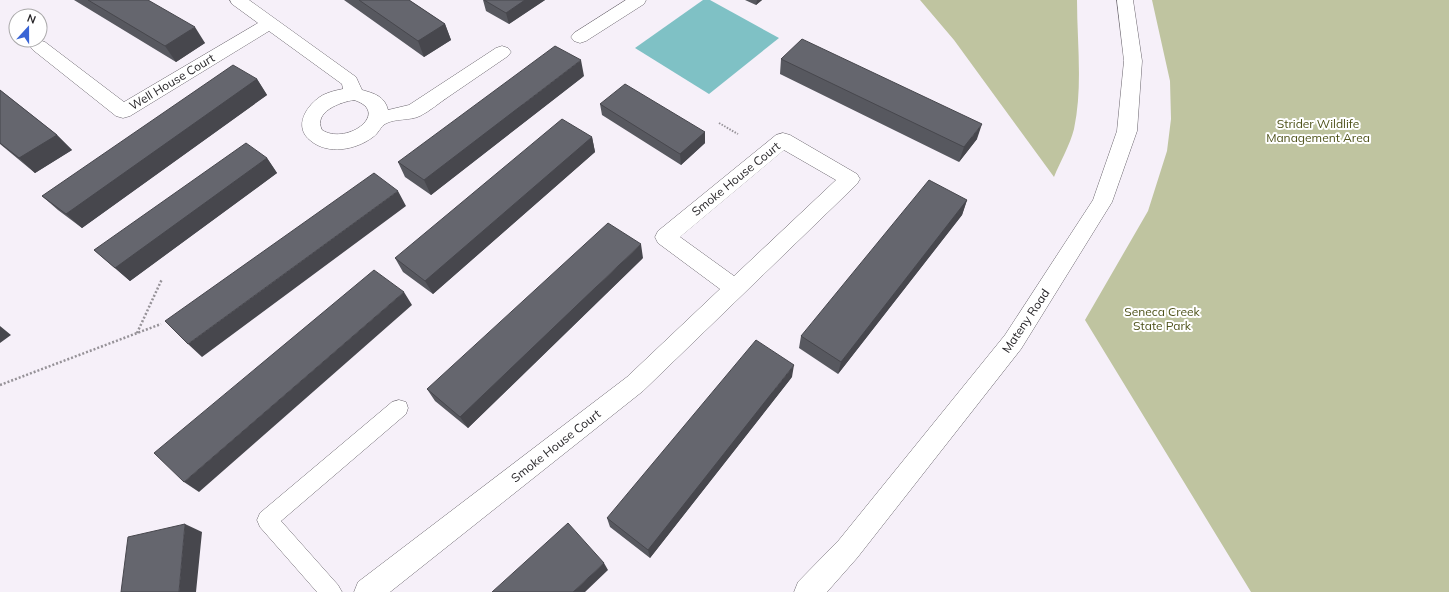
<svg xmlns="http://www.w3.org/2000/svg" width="1449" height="592" viewBox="0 0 1449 592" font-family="Mulish,sans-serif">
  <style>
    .green { fill: #bfc4a0 }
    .water { fill: #7fc1c5 }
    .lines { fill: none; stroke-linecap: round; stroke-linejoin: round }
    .lane-casing { stroke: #6b666e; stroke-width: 1 }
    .street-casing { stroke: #6b666e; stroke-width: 1 }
    .secondary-casing { stroke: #6b666e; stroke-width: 1 }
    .path-far1 { stroke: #969298; stroke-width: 2; stroke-dasharray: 1.5 1.5; stroke-linecap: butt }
    .path { stroke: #969298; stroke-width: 2.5; stroke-dasharray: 2 2; stroke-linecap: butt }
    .lane { fill: #fff; fill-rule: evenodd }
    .street { fill: #fff; fill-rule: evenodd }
    .secondary { fill: #fff; fill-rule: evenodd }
    .wall { fill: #57585f }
    .shaded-wall { fill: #47474d }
    .building { fill: #65666e; stroke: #47474d }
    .labels { text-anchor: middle; stroke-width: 4; stroke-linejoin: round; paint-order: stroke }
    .street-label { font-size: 12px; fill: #272528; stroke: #fff }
    .park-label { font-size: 12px; fill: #4e521a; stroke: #fff }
  </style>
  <rect width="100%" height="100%" fill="#f6f0f9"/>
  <path class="green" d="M920,0H1077C1077,43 1083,86 1074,129C1070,145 1060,162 1054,177L954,40Z
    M1152,0H1449V592H1251L1085,320L1148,211L1167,151L1171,119L1170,81Z"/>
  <path class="water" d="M703,0H710L779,38L709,94L635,48Z"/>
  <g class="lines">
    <g class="lane-casing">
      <path id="lane" d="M399,400L406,402L408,408L406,414L281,521L338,585L342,592H317L260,527L257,520L260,513L392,402Z"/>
    </g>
    <g class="street-casing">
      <path id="street" d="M230,0H249L356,77L362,90C373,93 385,96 388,110L409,105L496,48L502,46L508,48L511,52L508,56C488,70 468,83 448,97C439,103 430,111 420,116C410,121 395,118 385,124C381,126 378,134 373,137C356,150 328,155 311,141C292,127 307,104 323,95C329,92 337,90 343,89L342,84L269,31L130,116L123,118L116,116L33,50L30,46L33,42L39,40L45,42L124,102L258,23L232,4ZM354,100C392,112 347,146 322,130C313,112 340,102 354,100Z
        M626,0H646L644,4L586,41L580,43L574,41L571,37L574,33Z
        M783,133L790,135L857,174L860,179L857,184L643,391L390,592H354L358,582L627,377L720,289L658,243L655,237L658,231L776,135ZM784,150L836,180L734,276L680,237Z"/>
    </g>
    <g class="secondary-casing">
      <path id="secondary" d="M1117,0H1133L1142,61L1137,131L1112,202L1021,349L857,558L827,592H794L798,582L839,540L1005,335L1093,200L1117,131L1124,61Z"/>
    </g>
    <path class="path-far1" d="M719,123L738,134"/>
    <path class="path" d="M137,333L162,279
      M0,385L161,324"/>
    <use href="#lane" class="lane"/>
    <use href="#street" class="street"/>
    <use href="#secondary" class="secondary"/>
  </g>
  <path class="wall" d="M74,0H148L205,43L176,62Z
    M344,0H409L445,24L451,40L424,57Z
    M483,0H545L509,24L486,11Z
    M745,0H762L756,5Z
    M781,59L977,139L959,162L780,74Z
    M584,76L431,195L405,177L398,162Z
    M257,79L267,95L82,228L58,210L42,196Z
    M0,90L57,135L72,150L35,173L0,144Z
    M600,104L705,132V143L681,165L602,115Z
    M592,137L595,152L433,294L403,272L395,258Z
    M267,158L277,173L130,281L94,250Z
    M967,200L962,215L838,374L799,348L801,336Z
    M643,258L468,428L435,401L427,389Z
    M792,377L650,558L610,527L607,518Z"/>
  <path class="shaded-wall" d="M525,0H545L509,24L506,13Z
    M757,0H762L756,5Z
    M445,24L451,40L424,57L418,41Z
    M195,27L205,43L176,62L165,46Z
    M581,60L584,76L431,195L424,180Z
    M257,79L267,95L82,228L66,214Z
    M982,124L977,139L959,162L964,147Z
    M705,132V143L681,165L680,154Z
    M57,135L72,150L35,173L19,158Z
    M592,137L595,152L433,294L425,281Z
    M267,158L277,173L130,281L115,268Z
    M398,191L406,206L202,357L188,344Z
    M967,200L962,215L838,374L841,362Z
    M641,244L643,258L468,428L460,417Z
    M404,292L412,305L199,492L184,482Z
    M0,326L11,335L0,343Z
    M794,365L792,377L650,558L648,550Z
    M185,524L202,532L196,592H179Z
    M604,563L608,570L585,592H573Z"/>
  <path class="building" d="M88,0H148L195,27L165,46Z
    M359,0H409L445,24L418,41Z
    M484,0H525L506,13Z
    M802,39L982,124L964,147L781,59Z
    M555,46L581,60L424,180L398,162Z
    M233,65L257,79L66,214L42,196Z
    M625,84L705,132L680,154L600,104Z
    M0,90L57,135L19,158L0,143Z
    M562,119L592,137L425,281L395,258Z
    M246,143L267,158L115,268L94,250Z
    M374,173L398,191L188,344L165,321Z
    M929,180L967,200L841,362L801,336Z
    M608,223L641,244L460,417L427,389Z
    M374,270L404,292L184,482L154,453Z
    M756,340L794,365L648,550L607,518Z
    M568,523L604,563L573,592H492Z
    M185,524L179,592H121L128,537Z"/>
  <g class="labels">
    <g class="street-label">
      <text transform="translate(172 82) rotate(-31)" y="4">Well House Court</text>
      <text transform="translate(736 179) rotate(-39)" y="4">Smoke House Court</text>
      <text transform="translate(1026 321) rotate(-56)" y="4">Mateny Road</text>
      <text transform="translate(556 446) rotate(-38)" y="4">Smoke House Court</text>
    </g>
    <g class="park-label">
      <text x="1318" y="128">Strider Wildlife<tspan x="1318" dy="14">Management Area</tspan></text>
      <text x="1162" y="316">Seneca Creek<tspan x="1162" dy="14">State Park</tspan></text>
    </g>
  </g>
  <g transform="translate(28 28) rotate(21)"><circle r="19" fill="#ffffff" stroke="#a9a8a9"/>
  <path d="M0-3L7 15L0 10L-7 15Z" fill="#3964d5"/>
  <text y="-6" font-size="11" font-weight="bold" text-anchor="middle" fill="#272528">N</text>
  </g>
</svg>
